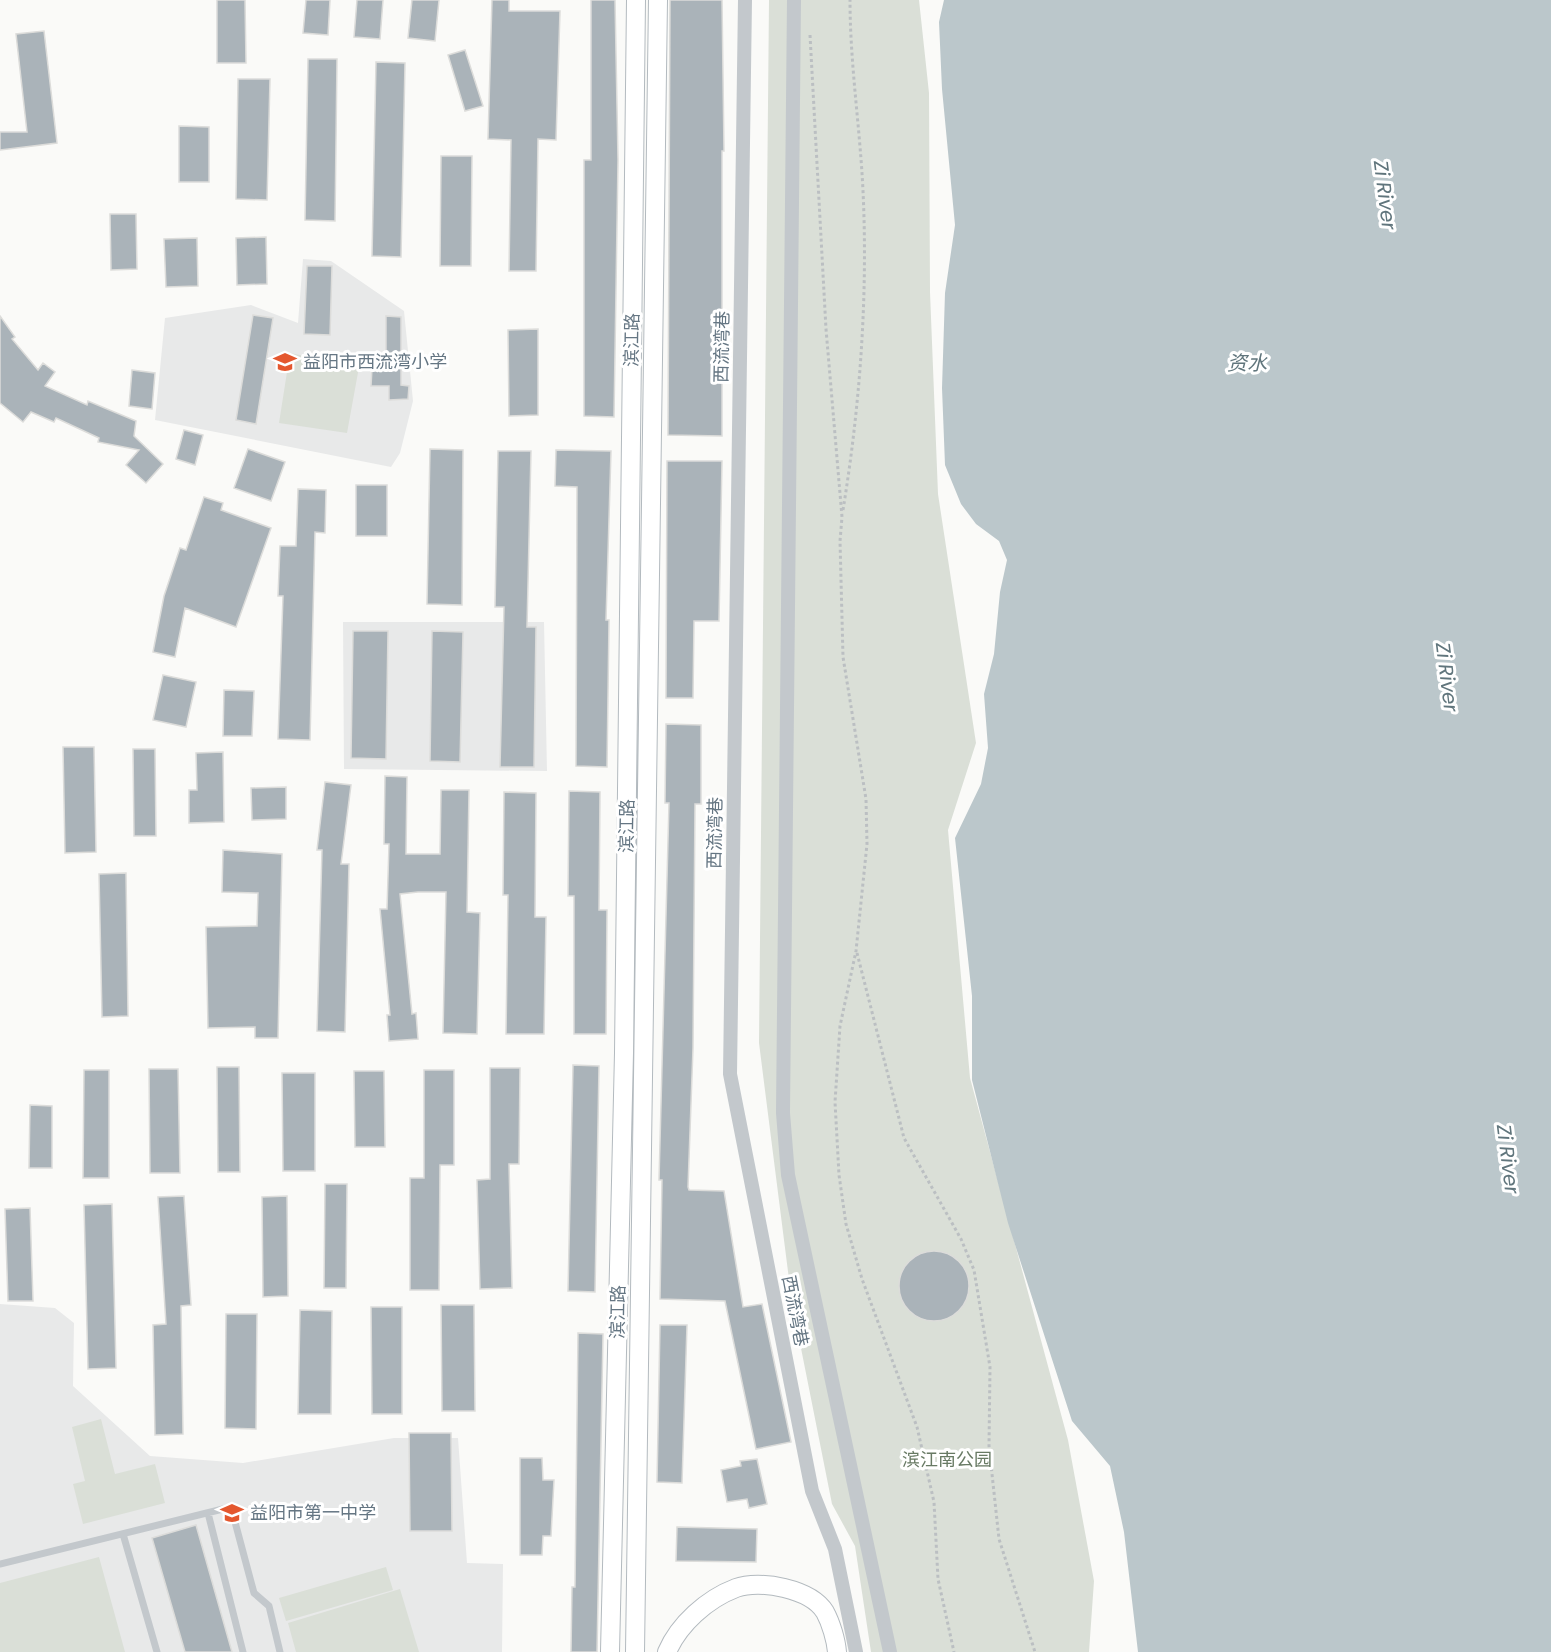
<svg xmlns="http://www.w3.org/2000/svg" width="1551" height="1652" viewBox="0 0 1551 1652" font-family="Poppins,'Noto Sans SC',sans-serif">
  <style>
    .built { fill: #e8e9e9 }
    .green { fill: #dadfd7 }
    .water { fill: #bbc7cb }
    .building { fill: #aab3b9; stroke: #dcdcda; stroke-width: 1.5 }
    .lines { fill: none; stroke-linecap: round; stroke-linejoin: round }
    .secondary-casing { stroke: #b3babf; stroke-width: 20 }
    .path { stroke: #bbbfc2; stroke-width: 3; stroke-dasharray: 3 3; stroke-linecap: butt }
    .lane { stroke: #c3c8cc; stroke-width: 7 }
    .street { stroke: #c3c8cc; stroke-width: 14 }
    .secondary { stroke: #fff; stroke-width: 18 }
    .labels { text-anchor: middle; stroke-width: 6; stroke-linejoin: round; paint-order: stroke }
    .street-label { font-size: 18px; fill: #657683; stroke: #fff }
    .poi-label { font-size: 18px; fill: #657683; stroke: #fff; text-anchor: start }
    .park-label { font-size: 18px; fill: #687a64; stroke: #fff }
    .water-label { font-size: 20px; font-style: italic; fill: #60757c; stroke: #fff }
  </style>
  <rect width="100%" height="100%" fill="#fafaf8"/>
  <path class="built" d="M303,259L331,261L404,311L413,401L400,453L391,467L155,420L165,318L251,305L298,323Z
    M343,622H544L547,771L344,769Z
    M0,1304L55,1308L74,1323L73,1386L150,1456L243,1463L394,1438H458L467,1563L503,1564L502,1652H0Z"/>
  <path class="green" d="M769,0H919L929,93L930,292L938,494L976,743L948,830L970,1078L1068,1440L1094,1581L1089,1652H871L855,1546L832,1504L792,1303L759,1043Z
    M290,353L359,367L347,433L279,423Z
    M101,1419L115,1474L155,1464L165,1503L83,1524L73,1484L85,1481L72,1427Z
    M99,1557L125,1652H0V1583Z
    M386,1567L393,1590L286,1621L279,1598Z
    M400,1589L419,1652H296L288,1623Z"/>
  <path class="water" d="M944,0H1551V1652H1138L1124,1532L1110,1466L1072,1421L1008,1223L972,1080V996L955,838L981,784L988,748L984,694L994,654L1000,592L1007,560L999,541L976,524L961,504L945,465L942,388L945,293L955,225L942,89L939,22Z"/>
  <path class="building" d="M217,0H245L246,63H217Z
    M306,0H330L328,35L303,33Z
    M357,0H383L380,39L354,37Z
    M412,0H439L435,41L408,38Z
    M492,0H509V11H560L556,140L538,139L536,271H509L511,140L488,139Z
    M591,0H615L618,160L614,417L584,416V160H591Z
    M670,0H722L724,151H722V436L668,435Z
    M44,31L57,143L0,150V132H27L16,34Z
    M465,50L483,106L465,111L448,55Z
    M308,59H337L335,221L305,220Z
    M376,62L405,63L401,257L372,256Z
    M238,79H270L267,200L236,199Z
    M179,126L209,127V182H179Z
    M441,156H472L471,266H440Z
    M110,214H136L137,269L111,270Z
    M266,237L267,284L237,285L236,238Z
    M197,238L198,286L166,287L164,239Z
    M307,266H332L330,335L304,334Z
    M253,315L273,318L256,424L236,420Z
    M0,316L15,337L12,339L38,370L43,363L55,372L45,386L87,405L88,401L136,421L134,436L163,464L146,483L126,465L139,450L98,442L99,438L56,418L54,422L31,412L23,422L0,403Z
    M386,316L401,317V385L409,386L408,399L389,400V386H371L372,368L386,369Z
    M538,329V415L509,416L508,330Z
    M132,370L155,373L152,409L129,406Z
    M184,430L203,435L195,465L176,459Z
    M248,449L285,462L271,501L234,488Z
    M430,449L463,450L462,605L427,604Z
    M556,450L611,451L606,620H609L607,767L576,766L577,487L555,486Z
    M498,451H531L527,627H536L534,767H500L504,607H495Z
    M667,461H722L719,621H694L693,698H666Z
    M356,485H387V536H356Z
    M298,489L326,490L325,533L315,532L310,740L278,739L283,596H278L280,546H296Z
    M204,497L223,503L221,510L271,528L236,627L185,608L175,657L153,652L164,596L180,548L186,550Z
    M353,631H388L386,759L351,758Z
    M432,631L463,632L460,762L430,761Z
    M163,675L196,682L186,727L153,720Z
    M224,690L254,691L252,736H223Z
    M666,724L701,725V804H695L693,1048L688,1187L689,1190L724,1191L743,1307L762,1304L791,1442L756,1449L725,1301L660,1299L662,1180H659L669,803H665Z
    M63,747H94L96,852L65,853Z
    M133,749H155L156,836H134Z
    M223,752L224,822L189,823V790H197L196,753Z
    M385,776L407,777L406,854H440L441,790H469L467,912L480,913L477,1034L443,1033L446,892H418L400,894L412,1014L416,1013L418,1039L389,1041L387,1015H390L380,909H387L389,844H384Z
    M325,782L351,785L341,864H349L345,1032L317,1031L322,850H317Z
    M286,787V819L252,820L251,788Z
    M569,791L600,792L599,910H607L606,1034H574V896H568Z
    M504,792L536,793L535,917H546L544,1034H506L508,895H503Z
    M223,850L282,854L278,1038H255V1027L208,1028L206,927L257,926L258,893L222,892Z
    M126,873L128,1016L102,1017L99,874Z
    M573,1065L599,1066L595,1292L568,1291Z
    M217,1067H239L240,1172H218Z
    M490,1068H520L519,1164H509L512,1288L480,1289L477,1180L490,1179Z
    M149,1069H178L180,1173H150Z
    M84,1070H109V1178H83Z
    M424,1070H454V1165H440L439,1290H410V1178H424Z
    M354,1071H384L385,1147H355Z
    M282,1073H315V1171H283Z
    M30,1105L52,1106V1168H29Z
    M325,1184H347L346,1288H324Z
    M184,1196L191,1305L181,1306L183,1434L155,1435L153,1325L166,1324L158,1197Z
    M287,1196L288,1296L263,1297L262,1197Z
    M112,1204L116,1368L88,1369L84,1205Z
    M30,1208L33,1301H8L5,1209Z
    M899 1286a35 35 0 1 1 70 0a35 35 0 1 1-70 0Z
    M441,1305H474L475,1411H442Z
    M371,1307H402V1414H372Z
    M300,1310L332,1311L331,1414H298Z
    M226,1314H257L256,1429L225,1428Z
    M660,1325H687L682,1483L657,1482Z
    M578,1333L603,1334L597,1652H571L572,1587H575Z
    M409,1433H451L452,1531H410Z
    M520,1458H542L543,1480H554L551,1536H543L542,1555H520Z
    M757,1459L767,1504L749,1508L747,1499L727,1502L721,1470L741,1466L740,1461Z
    M196,1525L232,1652H185L152,1538Z
    M677,1527L757,1529L756,1562L676,1561Z"/>
  <g class="lines">
    <g class="secondary-casing">
      <path id="secondary" d="M610,1652L624,1053L636,0
        M635,1652L658,0
        M667,1652C679,1624 707,1599 736,1588C760,1579 811,1589 825,1612C831,1623 836,1640 837,1652"/>
    </g>
    <path class="path" d="M810,35L826,329L842,517L840,541L843,657L866,799L867,844L856,951L840,1026L835,1102L839,1175L846,1224L862,1279L917,1427L934,1502L938,1579L954,1652
      M843,510C860,406 868,296 863,191C860,127 850,64 850,0
      M857,953L904,1138L961,1239L974,1270L990,1367L989,1446L999,1539L1035,1652"/>
    <path class="lane" d="M208,1513L243,1652
      M123,1534L157,1652
      M0,1564L231,1507L254,1593L269,1606L280,1652"/>
    <path class="street" d="M745,0L730,1074L812,1491L835,1549L856,1652
      M794,0L783,1113L788,1175L890,1652"/>
    <use href="#secondary" class="secondary"/>
  </g>
  <defs>
    <g id="school-bare" transform="scale(1.8)"><path d="M0-5L7-2L0 1L-7-2ZM-4 1L0 2.5L4 1V4Q0 6-4 4Z" fill="#e4572e" stroke="#fff" stroke-width="2.5" paint-order="stroke"/></g>
  </defs>
  <g fill-rule="evenodd">
    <use href="#school-bare" x="285" y="362"/>
    <use href="#school-bare" x="232" y="1513"/>
  </g>
  <g class="labels">
    <g class="street-label">
      <text transform="translate(632 340) rotate(-89)" y="6">滨江路</text>
      <text transform="translate(722 347) rotate(-89)" y="6">西流湾巷</text>
      <text transform="translate(627 826) rotate(-89)" y="6">滨江路</text>
      <text transform="translate(715 833) rotate(-89)" y="6">西流湾巷</text>
      <text transform="translate(795 1311) rotate(79)" y="6">西流湾巷</text>
      <text transform="translate(618 1312) rotate(-89)" y="6">滨江路</text>
    </g>
    <g class="poi-label">
      <text x="303" y="368">益阳市西流湾小学</text>
      <text x="250" y="1519">益阳市第一中学</text>
    </g>
    <g class="park-label">
      <text x="947" y="1466">滨江南公园</text>
    </g>
    <g class="water-label">
      <text transform="translate(1385 195) rotate(83)" y="7">Zi River</text>
      <text x="1247" y="370">资水</text>
      <text transform="translate(1447 677) rotate(83)" y="7">Zi River</text>
      <text transform="translate(1508 1159) rotate(83)" y="7">Zi River</text>
    </g>
  </g>
</svg>
